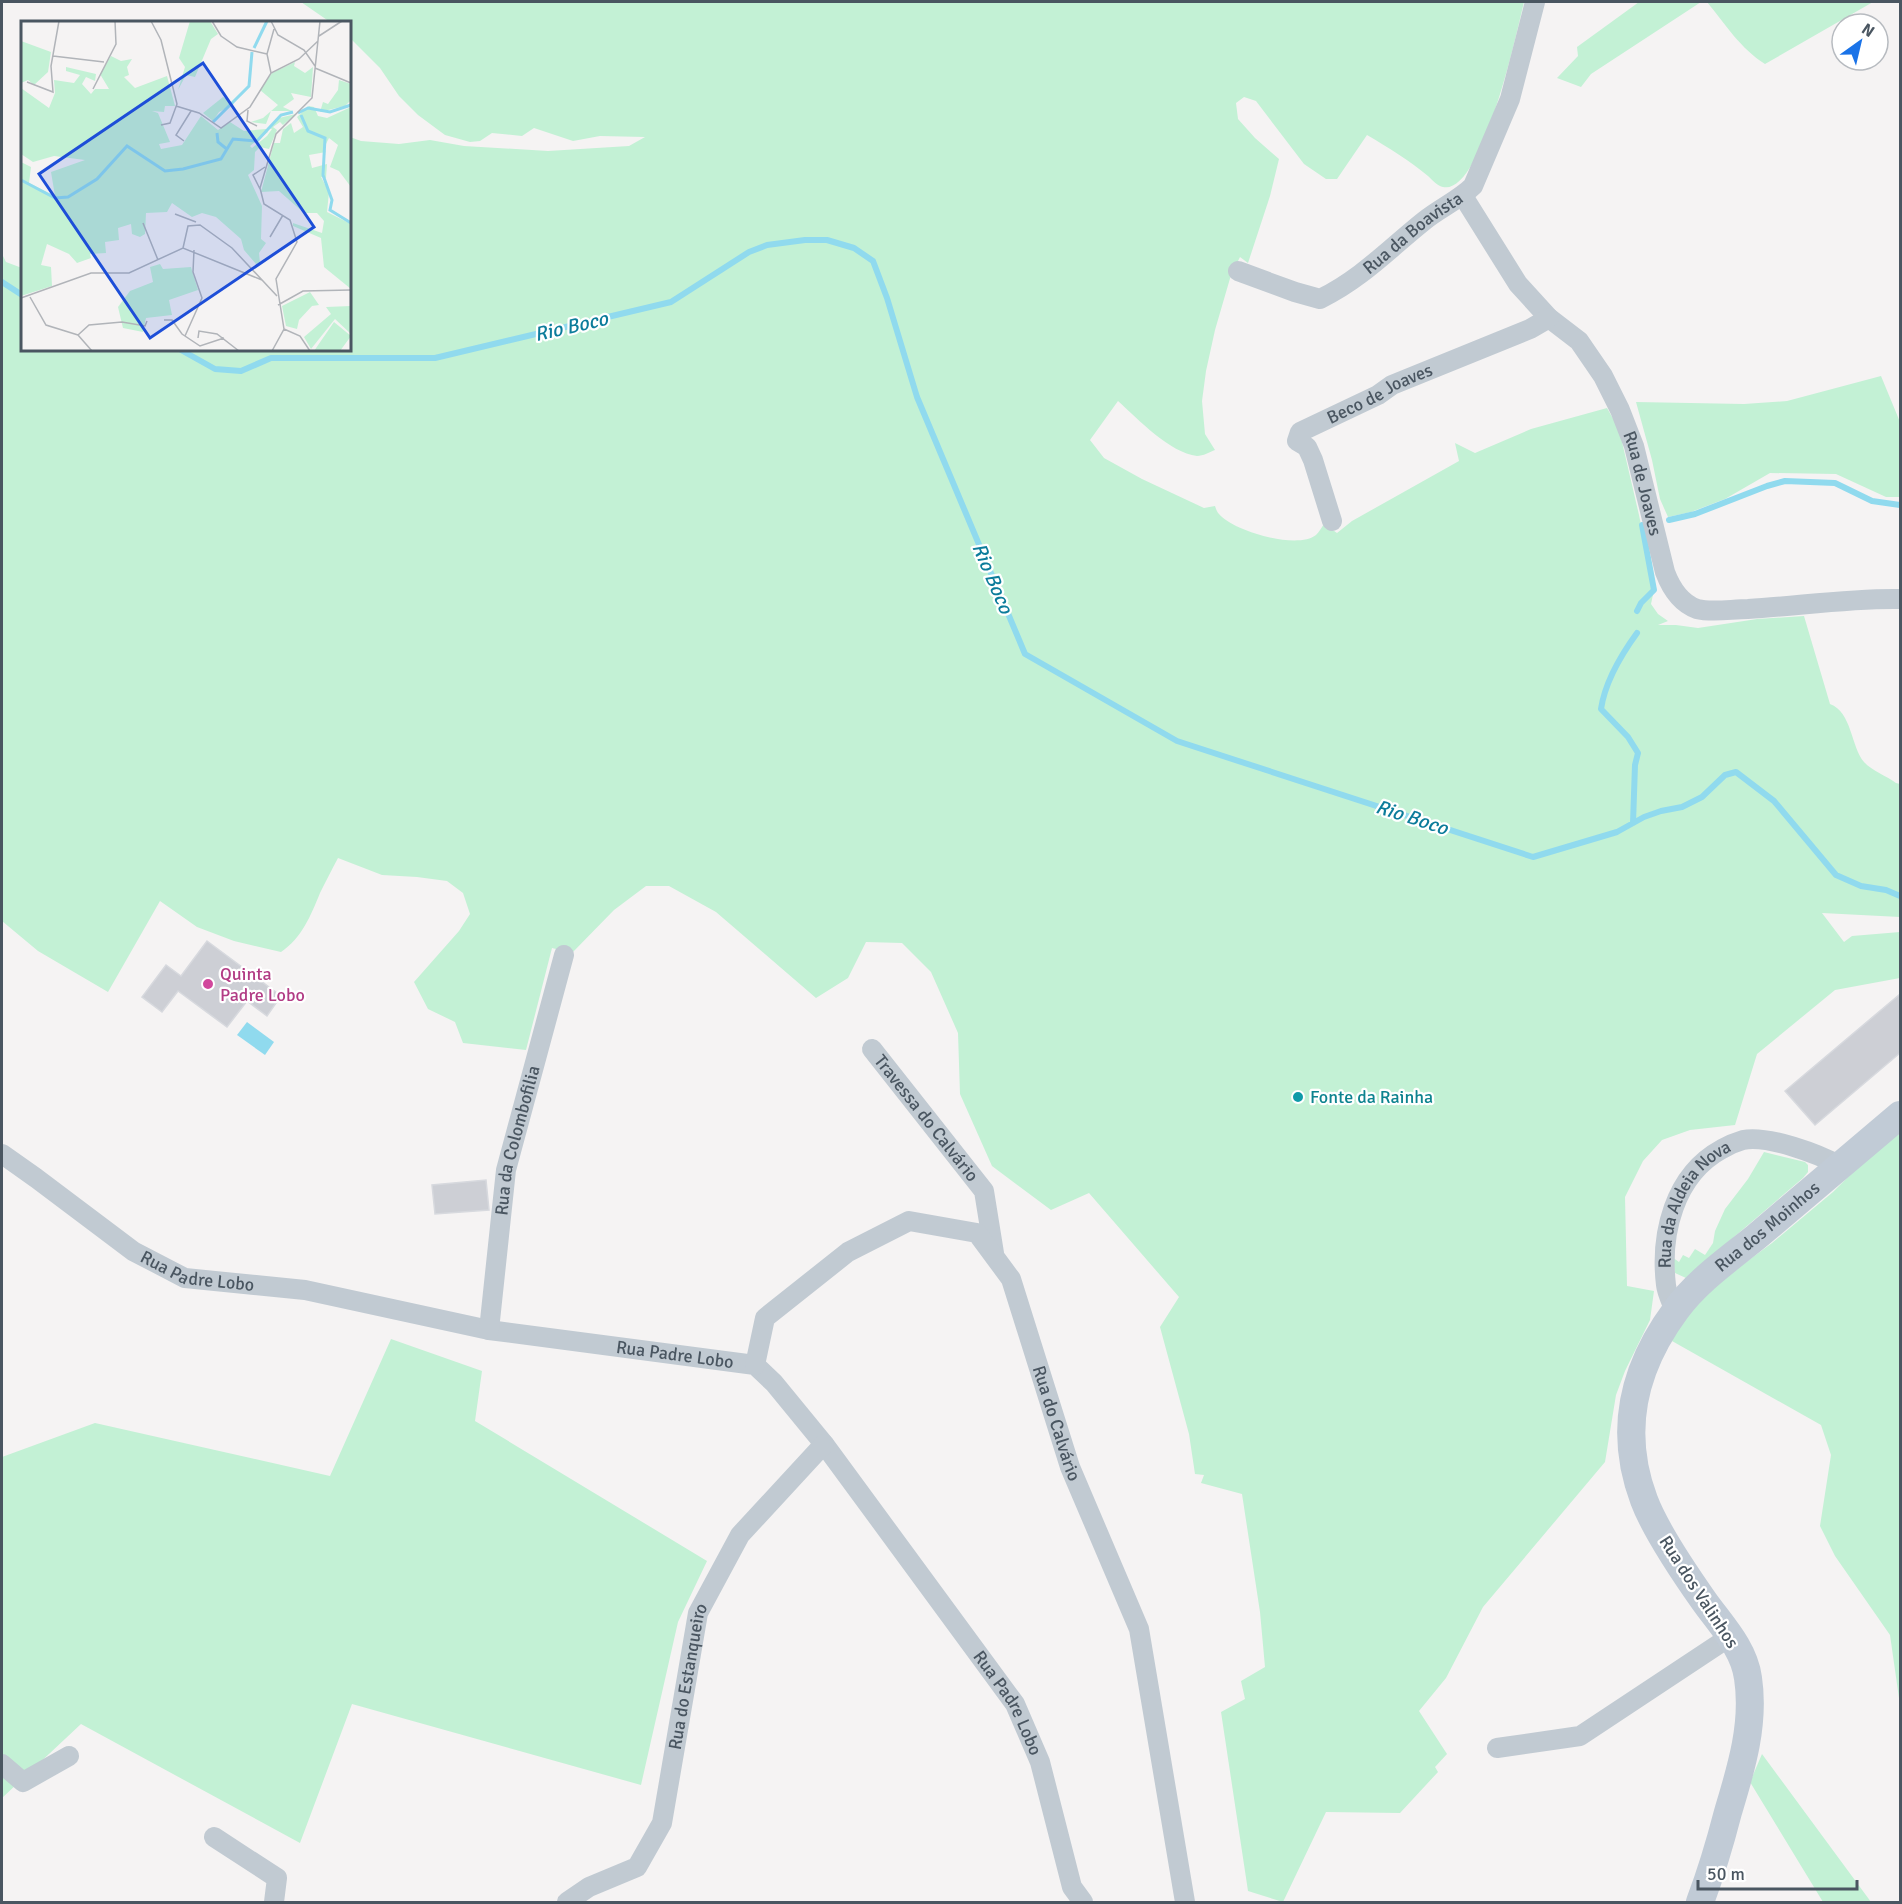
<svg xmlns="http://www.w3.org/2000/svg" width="1902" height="1904" viewBox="0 0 1902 1904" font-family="Signika,sans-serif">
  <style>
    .green { fill: #c3f1d5 }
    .water { fill: #90daee }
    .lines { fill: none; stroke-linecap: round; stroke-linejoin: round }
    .stream { stroke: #90daee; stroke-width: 6 }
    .building { fill: #cdcfd5; stroke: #d7d9de; stroke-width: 1.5 }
    .street { stroke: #c1cad2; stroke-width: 20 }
    .secondary { stroke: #c1cbd6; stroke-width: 28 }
    .hotel-dot { fill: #d1479c; stroke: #fff; stroke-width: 2 }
    .culture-dot { fill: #0f9aa8; stroke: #fff; stroke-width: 2 }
    .labels { text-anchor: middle; stroke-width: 4.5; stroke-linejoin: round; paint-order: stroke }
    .street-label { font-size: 18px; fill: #4a5661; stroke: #fff }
    .hotel-label { font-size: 18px; fill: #b23c85; stroke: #fff; text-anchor: start }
    .culture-label { font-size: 18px; fill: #0d838f; stroke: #fff; text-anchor: start }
    .water-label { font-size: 20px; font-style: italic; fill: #0c7c9b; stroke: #fff }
    .inset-river { fill: none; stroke: #90daee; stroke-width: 3 }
    .inset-road { fill: none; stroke: #b1b4b9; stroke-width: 1.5 }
    .view { fill: #1d4ed8; fill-opacity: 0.15; stroke: #1d4ed8; stroke-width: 3 }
    .inset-edge { fill: none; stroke: #4a5661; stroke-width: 3 }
  </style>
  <rect width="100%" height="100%" fill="#f5f3f3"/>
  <path class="green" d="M301,2H1524C1517,31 1482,196 1443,187C1438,186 1432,180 1428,176C1409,160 1389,148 1367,135L1337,179H1326L1304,164L1256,101L1244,97L1236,103L1238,119L1255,138L1279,159L1270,196L1248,263L1240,257L1231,275L1215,330L1206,371L1202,401L1205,434L1215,450C1210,452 1203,456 1197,456C1170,453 1138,419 1118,401L1090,440L1104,458L1142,479L1204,508L1215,506C1216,509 1217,512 1219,514C1233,531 1297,550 1316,535C1319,532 1322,527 1324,524L1337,533L1352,521L1459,461L1455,443L1475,453L1531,429L1607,408L1619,429L1639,515L1654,590L1651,604L1658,614L1668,621L1658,625H1676L1698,628L1757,619L1804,616L1830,704C1852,712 1851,747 1864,762C1872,771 1887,776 1896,783L1900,784V917L1822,913L1844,942L1852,936L1900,932V978L1835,990L1757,1054L1735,1125L1690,1130L1662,1140L1643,1161L1625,1197L1627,1286L1654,1291L1650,1320L1625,1371L1616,1395L1605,1462L1483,1607L1446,1678L1419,1711L1447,1754L1435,1767L1438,1772L1400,1813L1326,1812L1283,1902L1248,1891L1221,1712L1245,1699L1241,1681L1265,1667L1260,1612L1242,1494L1201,1483L1204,1475L1195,1474L1189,1434L1160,1327L1179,1297L1089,1193L1051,1210L992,1166L960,1094L958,1033L931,972L902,943L866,942L848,978L816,998L716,912L669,886H646L614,910L572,953L552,948L526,1050L463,1043L455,1022L428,1009L414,982L459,931L470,914L463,893L447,881L417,877L382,875L338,858C332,869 326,881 320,893C311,915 302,938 281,952L234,941L197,927L160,901L108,992L38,951L2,921V254L6,262L22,268V350H350V137L361,141L399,144L430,140L464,146L548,151L629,146L645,137L600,136L573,141L534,128L522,136L492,133L480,141L470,142L445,135L418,115L399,96L380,68L350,38V22H330Z
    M1639,2H1701L1591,74L1581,87L1557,78L1578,56L1577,47Z
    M1707,2H1873L1765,64C1741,49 1725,24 1707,2Z
    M1881,376L1900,422V497H1886L1836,474L1770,473L1725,499L1691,512L1668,517L1660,499L1652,460L1636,402L1744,404L1787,401Z
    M1900,1133V1705L1890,1635L1835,1556L1820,1526L1831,1455L1821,1425L1672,1341L1681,1310L1772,1243L1833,1192L1866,1159Z
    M1764,1152L1805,1162L1808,1165V1172L1803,1178L1686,1278L1675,1273L1672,1257L1679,1262L1683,1255L1689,1258L1695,1249L1705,1255L1713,1243L1715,1231L1725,1209L1748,1179Z
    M391,1339L482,1371L475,1421L707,1561L678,1622L641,1785L352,1704L300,1843L81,1724L2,1798V1457L95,1423L330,1476Z
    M1762,1754L1871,1902H1823L1750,1782Z"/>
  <path class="water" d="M247,1022L274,1042L265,1055L237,1035Z"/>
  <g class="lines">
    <path class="stream" d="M2,282L22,295
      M181,350L215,369L241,371L271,358H435L671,302L749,252L767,245L805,240H827L854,248L873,261L887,298L917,397L1025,654L1177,741L1533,857L1617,832L1644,817L1661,811L1682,807L1702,797L1725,775L1736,772L1774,801L1836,875L1861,886L1886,890L1900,896
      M1669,520L1695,514L1767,486L1785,481L1835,483L1872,501L1900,505
      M1637,611L1641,603L1654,590L1642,525
      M1633,823L1635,765L1638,753L1628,737L1601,709C1605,682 1621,655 1637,633"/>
  </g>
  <path class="building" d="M207,941L281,996L267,1016L247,1001L227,1027L178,991L162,1012L142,997L166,965L181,976Z
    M1900,994V1053L1815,1125L1785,1091Z
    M486,1180L489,1210L435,1214L432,1185Z"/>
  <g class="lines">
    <g class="street">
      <path id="s1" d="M1463,196L1518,284L1549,318L1579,341L1603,376L1620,410L1634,446L1665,572C1671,588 1680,603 1697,609C1712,613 1732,609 1748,609C1799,606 1850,598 1900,599"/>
      <path id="s2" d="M1238,271L1295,292L1320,299C1361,279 1389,249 1424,221C1440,208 1459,200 1473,186L1510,99L1535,2"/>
      <path id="s3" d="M1332,521L1313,460L1307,447L1297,441L1300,432L1378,395L1392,385L1530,329L1549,318"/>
      <path id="s4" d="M872,1049L984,1191L994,1253"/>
      <path id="s5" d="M2,1154L36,1178L133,1251L185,1278L305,1290L489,1330L755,1365L774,1383L824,1444L1015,1704L1040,1762L1072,1887L1083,1902"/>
      <path id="s6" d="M1675,1311C1672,1303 1667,1294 1666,1285C1660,1234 1674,1175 1722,1149C1729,1145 1736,1142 1743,1140C1768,1135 1819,1154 1840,1166"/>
      <path id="s7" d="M489,1330L506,1170L564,955"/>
      <path id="s8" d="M755,1365L765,1318L848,1252L909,1221L977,1233L1011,1279L1070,1467L1139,1629L1185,1902"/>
      <path d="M1497,1748L1580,1736L1731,1636"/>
      <path d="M2,1764L23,1782L69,1756"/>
      <path d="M214,1837L277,1878L274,1902"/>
      <path id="s9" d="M567,1902L589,1887L637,1867L662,1823L698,1613L740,1535L824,1444"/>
    </g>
    <path class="secondary" id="s10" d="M1700,1902C1711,1873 1720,1843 1728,1812C1741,1769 1755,1724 1748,1678C1744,1648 1721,1625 1704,1601C1685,1574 1656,1532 1644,1500C1618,1431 1633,1368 1676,1310C1697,1281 1729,1259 1756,1237C1804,1196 1852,1156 1900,1115"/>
  </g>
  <circle class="hotel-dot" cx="208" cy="984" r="6"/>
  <circle class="culture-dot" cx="1298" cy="1097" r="6"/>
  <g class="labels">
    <g class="street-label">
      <text dy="6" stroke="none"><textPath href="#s2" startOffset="201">Rua da Boavista</textPath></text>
      <text dy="6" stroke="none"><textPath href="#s3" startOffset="188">Beco de Joaves</textPath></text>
      <text dy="6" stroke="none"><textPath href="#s1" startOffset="345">Rua de Joaves</textPath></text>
      <text dy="6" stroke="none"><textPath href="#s4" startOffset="88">Travessa do Calvário</textPath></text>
      <text dy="6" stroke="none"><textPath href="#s7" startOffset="192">Rua da Colombofilia</textPath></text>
      <text dy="6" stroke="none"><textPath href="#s6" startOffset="118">Rua da Aldeia Nova</textPath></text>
      <text dy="6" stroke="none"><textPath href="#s10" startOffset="764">Rua dos Moinhos</textPath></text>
      <text dy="6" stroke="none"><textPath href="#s5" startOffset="232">Rua Padre Lobo</textPath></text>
      <text dy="6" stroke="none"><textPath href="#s5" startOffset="718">Rua Padre Lobo</textPath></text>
      <text dy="6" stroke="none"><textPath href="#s8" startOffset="500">Rua do Calvário</textPath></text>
      <text transform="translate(1699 1592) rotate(57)" y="6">Rua dos Valinhos</text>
      <text dy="6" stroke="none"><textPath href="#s9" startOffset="278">Rua do Estanqueiro</textPath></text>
      <text dy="6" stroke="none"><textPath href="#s5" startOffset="1222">Rua Padre Lobo</textPath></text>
    </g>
    <g class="hotel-label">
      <text x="220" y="980">Quinta<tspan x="220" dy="21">Padre Lobo</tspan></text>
    </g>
    <g class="culture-label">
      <text x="1310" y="1103">Fonte da Rainha</text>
    </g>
    <g class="water-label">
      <text transform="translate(571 326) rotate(-13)" y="7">Rio Boco</text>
      <text transform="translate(993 578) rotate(67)" y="7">Rio Boco</text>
      <text transform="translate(1412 817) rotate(18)" y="7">Rio Boco</text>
    </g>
  </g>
  <g transform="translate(21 21)">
    <rect width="330" height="330" fill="#f5f3f3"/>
    <path d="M169,0H189L197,13L190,18L174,56L165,54L157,69L164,46L158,37ZM0,20L30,31L27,51L13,64L7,59L0,62ZM90,35L100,40L111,38L106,46L108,54L103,56L114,67L146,55L154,85H144L143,91L131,90L137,92L149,121L138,123L140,128L161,124L180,95L197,109L209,101L223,110L245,108L247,111L229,125L231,127L246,115L251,108L247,107L258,97L275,93L262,104L259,101L252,106L256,109L248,128L239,126L234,131L233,149L227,154L241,185L240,218L245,222L238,232L239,242L235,243L223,229L220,218L195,196L181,192L171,196L151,182L146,191L125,192L124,213L119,216L111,213L110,203L97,207L98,219L84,221L85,232L69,233L70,237L56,242L48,233L26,223L20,244L30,246L31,265L0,275V141L10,146L8,162L34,175L30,151L64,139L33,135L12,141L0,133V67L28,87L34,72L33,59L53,62L59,54L45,50V46L75,53L74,60L65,56L61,63L70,73L74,68H88L79,53ZM274,41L273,45L284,52L292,46L290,76L270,72L273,78L262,86L271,90H250L245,103L230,101L242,97L257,84L239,69L251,52ZM318,59L330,63V79L324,85L299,91L302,81L307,83L317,69ZM202,76L213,83L198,91L192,100L182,92ZM288,85L293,86L297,95L306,97L330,86V166L318,150L309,146L317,124L308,117L302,129L305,131L288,134L291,147L306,143L305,157L300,156L308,171L306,191L330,203V268L303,246L300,217L272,205V202L301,212L303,200L296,192H283L258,170L240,171L253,122H259L262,108L270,102L273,112L282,106L276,96ZM139,243L142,248L170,246L177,269L148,279L151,294L125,297L122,311L102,307L97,286L109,270L132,261L129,246ZM289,271L298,284L291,285L278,299L276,308L265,305L261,285ZM330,285V313L314,298L290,328L283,316L310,293L305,286ZM313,301L330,315L319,330H293Z" fill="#c3f1d5"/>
    <path class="inset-river" d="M233,27L246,0M277,92L287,87L309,91L330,84M280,94L287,110L304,117L302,154L311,179L309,189L330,202M192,101L228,65L231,31M196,112L197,121L207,129M0,159L34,177L47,176L76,158L106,125L144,150L162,148L200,138L212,118L236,120L260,94L272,91"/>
    <path class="inset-road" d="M130,0L140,19L156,83L149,102L140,104M191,0L200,15L216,26L246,33M250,0L257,14L283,29L294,45M298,15L321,0M32,35L83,41M294,47L330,62M250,52L246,33L253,8M6,61L32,71L30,45L38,0M72,68L95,23L94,0M155,85L178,92L200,107L229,86L250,52L278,38L297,20M227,89L226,100L236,105M163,120L155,114L170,90M239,168L232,154L244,146M154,193L175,201M122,202L137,239M249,216L262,194M162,227L167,205L179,204L211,227L256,275M9,276L25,304L57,314M0,277L70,252H108L162,227L241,259M257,284L282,270L330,269M143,299H151L161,313L179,325L203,317M263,308L279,315L289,330M164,315L181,277L172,251L173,229M177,317L178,310L196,313L218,330M71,330L57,314L68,304L101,301L124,305L126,300M251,330L263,308L255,258L276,221L269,199L243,183L239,167L255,113L291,77L299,0"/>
    <path class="view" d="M182,42L293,206L129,317L18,153Z"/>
    <rect width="330" height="330" class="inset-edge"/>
  </g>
  <rect width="1902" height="1904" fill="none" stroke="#4a5661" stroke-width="6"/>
  <g transform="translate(1860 42) rotate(34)"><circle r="28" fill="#ffffff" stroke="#b7bbc0" stroke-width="1.5"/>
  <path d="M0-4.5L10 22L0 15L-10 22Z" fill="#1a73e8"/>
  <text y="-9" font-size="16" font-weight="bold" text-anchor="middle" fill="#4a5661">N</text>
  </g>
  <path d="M1698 1880v9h159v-9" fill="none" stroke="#4a5661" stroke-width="3"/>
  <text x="1707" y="1880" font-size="18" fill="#4a5661" stroke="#ffffff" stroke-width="4.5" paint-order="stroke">50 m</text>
</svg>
